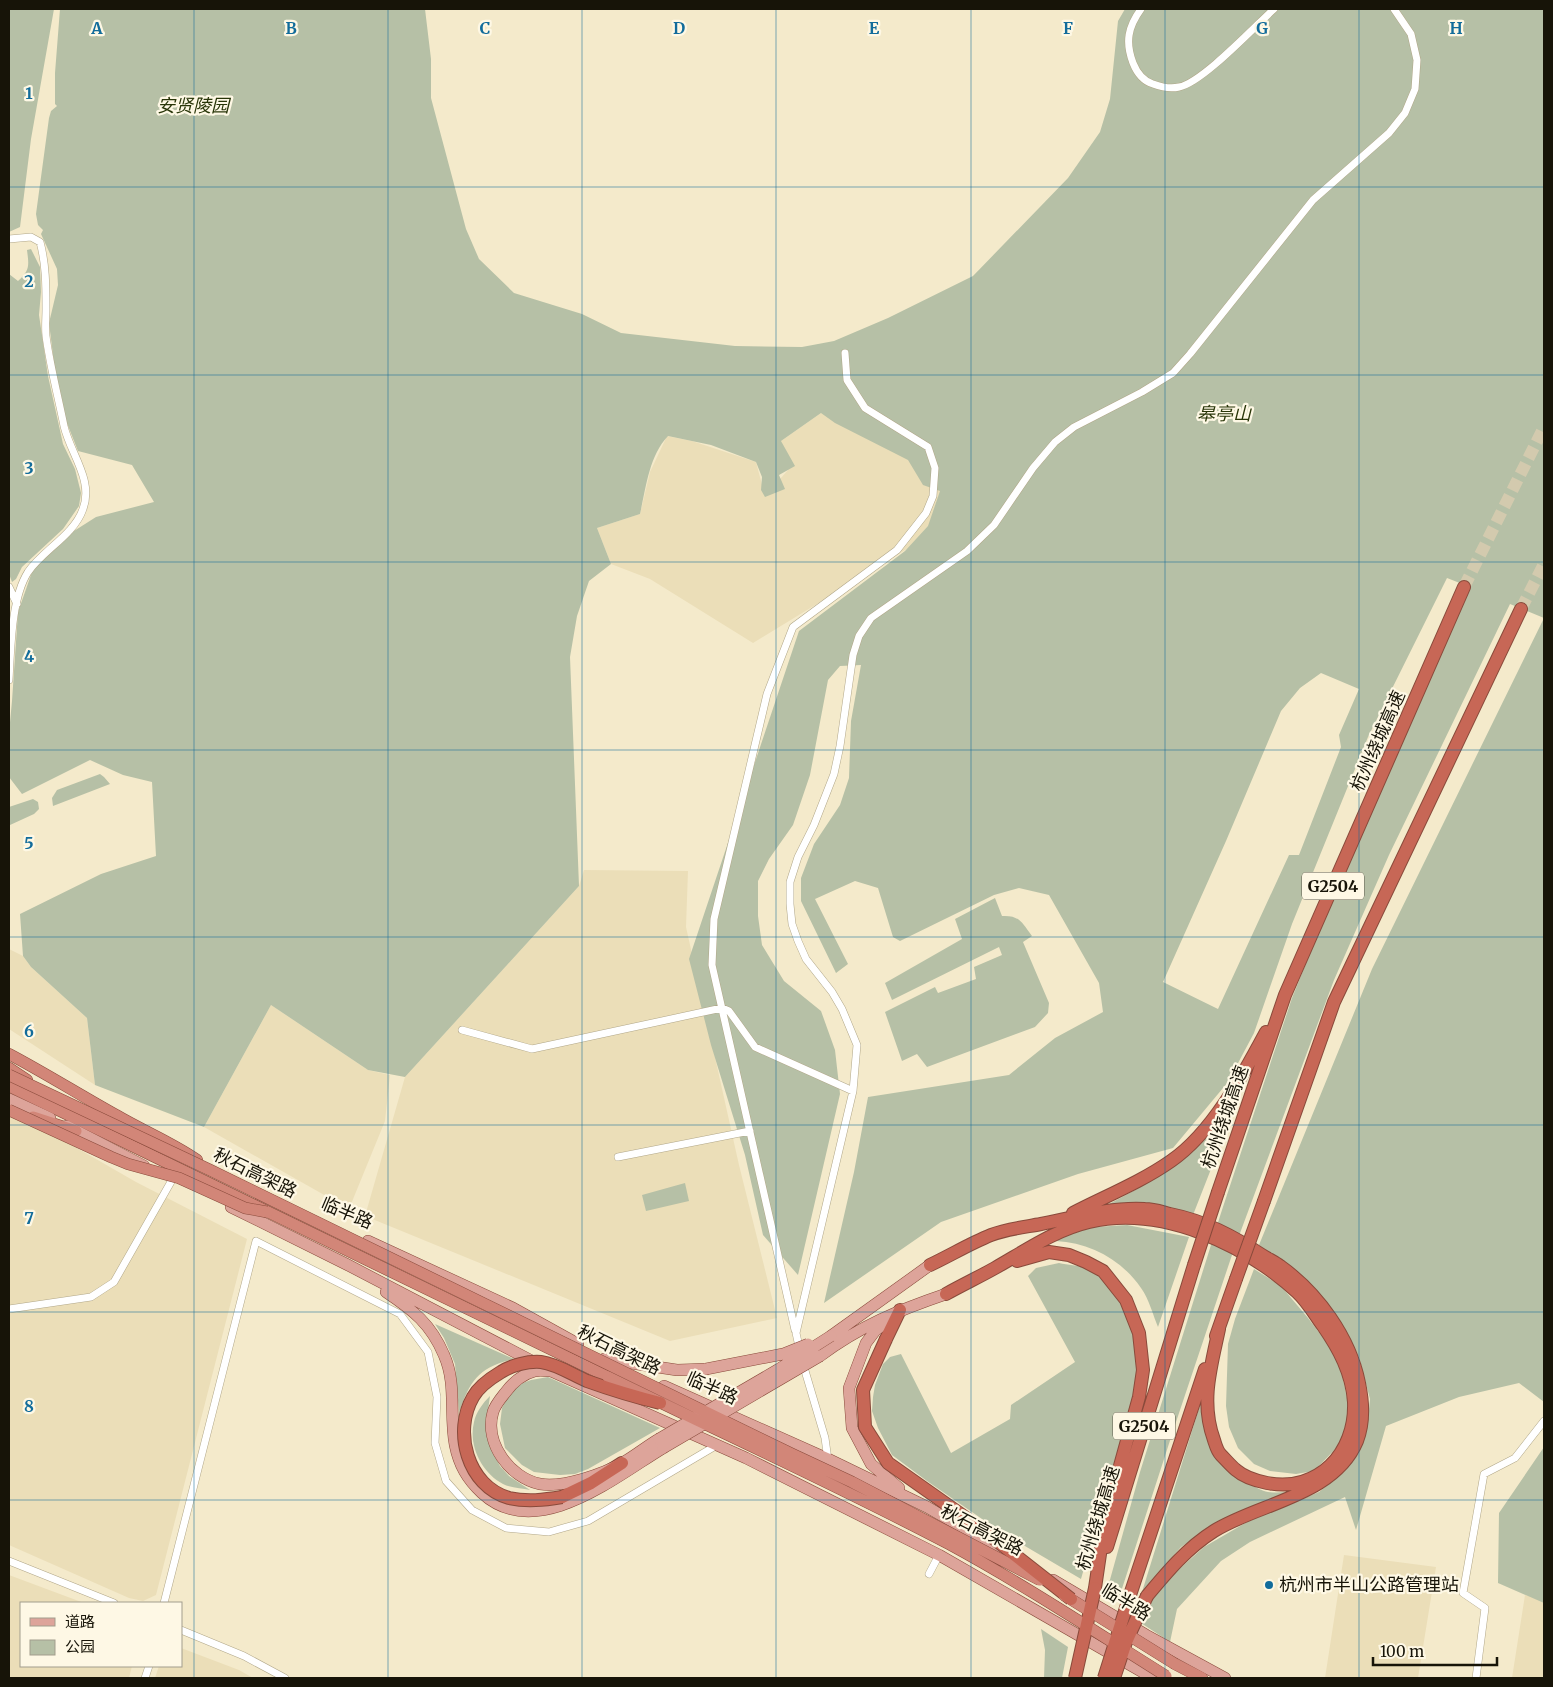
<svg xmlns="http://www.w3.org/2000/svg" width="1553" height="1687" viewBox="0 0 1553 1687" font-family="Merriweather,'Noto Sans SC',serif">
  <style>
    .built { fill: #ebdeb8 }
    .green { fill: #b6c0a6; fill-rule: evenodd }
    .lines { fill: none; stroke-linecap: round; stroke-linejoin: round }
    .motorway-tunnel { stroke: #d3caae; stroke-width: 12; stroke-dasharray: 12 6; stroke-linecap: butt }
    .minor-casing { stroke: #b1a789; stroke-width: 8 }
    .primary-casing { stroke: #894a3b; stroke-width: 12 }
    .trunk-casing { stroke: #894a3b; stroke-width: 12 }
    .motorway-casing { stroke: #894a3b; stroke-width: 14 }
    .minor { stroke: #fff; stroke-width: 7 }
    .primary { stroke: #dda49a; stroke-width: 11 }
    .trunk { stroke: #d28678; stroke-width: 11 }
    .motorway { stroke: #c76756; stroke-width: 12 }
    .primary-bridge-casing { stroke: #894a3b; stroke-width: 12; stroke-linecap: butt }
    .trunk-bridge-casing { stroke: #894a3b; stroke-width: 12; stroke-linecap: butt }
    .motorway-bridge-casing { stroke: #894a3b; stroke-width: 14; stroke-linecap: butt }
    .primary-bridge { stroke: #dda49a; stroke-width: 11 }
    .trunk-bridge { stroke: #d28678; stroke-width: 11 }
    .motorway-bridge { stroke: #c76756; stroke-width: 12 }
    .grid { fill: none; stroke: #126c9b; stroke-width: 1; stroke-opacity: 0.55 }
    .poi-dot { fill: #126c9b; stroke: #fef8e5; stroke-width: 2 }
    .labels { text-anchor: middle; stroke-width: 4.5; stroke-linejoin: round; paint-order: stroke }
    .shield { fill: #fef8e5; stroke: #5c584a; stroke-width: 1 }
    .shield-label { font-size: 16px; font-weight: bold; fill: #171408 }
    .park-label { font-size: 18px; font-style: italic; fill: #283508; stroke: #fef8e5 }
    .street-label { font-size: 18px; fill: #171408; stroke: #fef8e5 }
    .poi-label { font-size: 18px; fill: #171408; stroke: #fef8e5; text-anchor: start }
    .grid-label { font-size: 16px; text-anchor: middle; font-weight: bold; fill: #126c9b; stroke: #fef8e5; stroke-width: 4.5; stroke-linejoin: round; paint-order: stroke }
  </style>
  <rect width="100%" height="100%" fill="#f4eacb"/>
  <path class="built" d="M1018,311L925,538L753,643L650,579L611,564L597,528L640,514L650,472L667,436L692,441L756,462L765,496L788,470L781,441L821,413Z
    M584,870L688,871L686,927L739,1165L777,1318L670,1341L365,1216L405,1077L579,886Z
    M9,949L23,956L31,967L87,1018L95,1085L9,1029Z
    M271,1005L368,1070L390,1075L385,1121L349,1209L204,1127Z
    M9,1109L136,1182L247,1239L156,1595L143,1601L129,1598L9,1545Z
    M1344,1555L1436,1567L1418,1678H1325Z
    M9,1575L84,1603H21V1666H132L129,1678H9Z
    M1525,1595L1544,1599V1678H1512Z
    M181,1648L239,1670L253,1678H155L159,1666H181Z"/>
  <path class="green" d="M9,9H54L31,139L20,227L9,232Z
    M60,9H425L431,59V98L466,229L479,259L514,293L582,314L621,333L735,346L802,347L834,341L888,318L973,276L1068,178L1100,132L1110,99L1118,21L1125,9H1544V618L1510,604L1389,855L1334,980L1233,1252L1176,1422L1118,1601L1106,1594L1140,1472L1221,1213L1292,998L1345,867L1470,587L1447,578L1368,737L1292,924L1254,1033L1228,1082L1173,1148L1078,1174L941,1222L824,1303L854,1172L868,1097L1009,1075L1055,1038L1103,1012L1099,983L1049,895L1019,888L994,895L900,941L893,937L878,888L855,881L815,899L848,964L836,973L801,901V878L814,844L840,805L849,778L851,721L861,665L840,666L828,680L810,775L793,825L769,859L758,881V916L762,945L784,981L821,1011L835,1050L840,1094L798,1275L763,1235L745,1155L711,1045L689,959L799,631L905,551L928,526L940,491L923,485L908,460L835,423L821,413L781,441L795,466L779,475L785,489L765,497L761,490L762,477L756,462L711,445L668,436C649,456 646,488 640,514L597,528L611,564L589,581L577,616L570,657L579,886L405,1077L368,1070L271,1005L204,1127L95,1085L87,1018L31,967L23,956L20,914L101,874L156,856L152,782L123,775L90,760L22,794L9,777V733L12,701L18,612L32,572L52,545L96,517L154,502L132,465L78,451L59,403L49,323L58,285L57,269L41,234L43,230L38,225L36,214L49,118L51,111L57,106L55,104V73ZM1321,673L1359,689L1339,735L1341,747L1299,855H1289L1218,1009L1163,982L1226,841L1281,711L1300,688Z
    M31,249L40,267L41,292L39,315L48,376L63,444L75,469L81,493L79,506L63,529L22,567L16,579L12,582L9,574V274L18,281C30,270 29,266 27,250Z
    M1544,618V1402L1519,1383L1459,1397L1386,1426L1356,1530L1345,1497L1250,1542L1221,1561L1177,1609L1170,1642L1141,1623L1153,1599L1168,1579L1204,1547L1247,1522L1319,1492L1343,1473L1358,1454L1367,1428L1370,1399L1359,1357L1340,1321L1318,1292L1259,1245L1372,969Z
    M100,774L104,777L110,784L53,806L52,798L57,790Z
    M33,799L38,802L39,809L34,814L10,825L9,807Z
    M995,898L1002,916C1020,915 1022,923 1032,936L1023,942L1049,1003L1048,1013L1035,1027L927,1067L917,1054L902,1061L885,1012L935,987L938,993L976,979L974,967L1002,955L999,947L892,1000L885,983L962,939L955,919Z
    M1240,1095L1193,1215L1168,1207L1138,1202L1107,1205C1142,1187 1175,1168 1204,1140C1217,1127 1229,1110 1240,1095Z
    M685,1183L689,1201L646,1211L642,1195Z
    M1127,1225L1189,1237L1158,1327C1153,1315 1149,1299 1141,1288C1121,1259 1090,1243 1056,1241L1080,1230L1095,1227Z
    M1059,1263C1068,1265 1078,1265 1086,1268C1100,1274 1107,1282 1115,1294C1135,1323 1136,1348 1137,1383L1081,1579L998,1530L927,1481L892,1455L878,1428L872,1411L873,1397L875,1385L883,1364L890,1357L901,1354L951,1453L1010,1419L1011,1405L1075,1362L1028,1276L1036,1268Z
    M1254,1269L1281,1286L1308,1318L1331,1348L1342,1374L1351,1417L1343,1441L1314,1471L1296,1474L1270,1471L1254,1464L1238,1448L1229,1427L1226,1406L1228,1344L1235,1319Z
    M435,1324L514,1359C479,1367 470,1380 459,1413L455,1364L444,1338Z
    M548,1377L660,1428L588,1469L575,1474L560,1475L534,1472L522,1465L505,1448L500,1424L502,1408L509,1395L520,1384L531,1380Z
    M490,1396L488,1410L492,1451L500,1466L509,1476L530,1490C522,1488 510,1488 503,1484C482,1473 468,1446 474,1422C476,1412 483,1403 490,1396Z
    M1201,1402C1204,1440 1213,1468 1250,1484C1255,1487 1262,1491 1268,1492C1277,1493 1287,1492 1295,1491L1206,1530L1181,1547L1142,1592Z
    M1544,1447V1603L1498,1583L1499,1513Z
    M1041,1629L1068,1647L1062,1678H1044L1045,1650Z"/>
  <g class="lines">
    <path class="motorway-tunnel" d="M1464,587L1544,427
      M1521,609L1544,564"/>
    <g class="minor-casing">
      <path id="minor" d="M1141,9C1128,27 1125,42 1133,63C1137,73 1143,81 1153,84C1161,87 1171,89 1179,87C1202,83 1255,26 1274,9
        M9,239L31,237L40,242C46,264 46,286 46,309C46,318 45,328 46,336C50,366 58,396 64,426C70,453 94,480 83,509C74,535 43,550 28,572C11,599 11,648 9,680
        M9,587L17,604
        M462,1030L532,1049L722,1008L729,1011L755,1047L853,1091
        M618,1157L750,1131
        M9,1309L91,1297L114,1282L172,1180
        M795,1330L712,965L714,919L767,694L793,627L897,550L926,513L933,496L935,468L928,447L865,408L847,380L845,353
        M800,1351L796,1333L853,1091L857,1045L842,1009L832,992L806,959L798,941L792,924L790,904V882L798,857L814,825L834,774L840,746L853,655L859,636L871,618L967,551L994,525L1033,468L1055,442L1074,427L1142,392L1173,373L1190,354L1313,200L1389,133L1405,113L1415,89L1417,60L1411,34L1394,9
        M803,1364L825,1438L828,1460
        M9,1561L114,1603
        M929,1574L939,1555
        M164,1603L256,1241L400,1314L428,1352L437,1397L435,1443L446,1481L472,1510L506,1528L549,1532L588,1521L717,1445
        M181,1630L244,1656L285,1678
        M145,1678L149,1666
        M1476,1678L1485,1608L1463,1593L1484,1474L1515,1458L1544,1421"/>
    </g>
    <g class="primary-casing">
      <path id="primary" d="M9,1099L50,1118
        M67,1126L144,1166
        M231,1207L346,1264L551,1371L746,1458L939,1555L1153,1678
        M368,1241L513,1308L578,1344
        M386,1292C413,1310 431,1324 444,1355C457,1384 449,1415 455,1445C459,1465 467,1479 482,1493C536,1543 615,1477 663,1448
        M831,1336L930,1265
        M820,1356C860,1326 899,1310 946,1294
        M604,1359L677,1370L706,1369
        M551,1371C546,1371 540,1370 535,1371C523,1374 513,1382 505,1393C501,1398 495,1405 493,1412C484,1443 510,1478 540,1484C563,1488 604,1474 624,1462C636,1455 647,1446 659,1439
        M664,1386L828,1459L927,1507L1002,1550
        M899,1488L871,1464L852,1428L849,1388L866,1343L875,1331L900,1310
        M1053,1580L1146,1635L1225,1678"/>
    </g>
    <g class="trunk-casing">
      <path id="trunk" d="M9,1054C45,1073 80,1095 116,1115C143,1131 171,1142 197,1160
        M9,1068L27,1080
        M9,1086L608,1377
        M33,1117L76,1131
        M1175,1664L1202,1678"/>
    </g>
    <g class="motorway-casing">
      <path id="motorway" d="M1218,1192L1285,995L1464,587
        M1264,1201L1334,1002L1521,609
        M1073,1213C1106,1196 1141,1182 1171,1161C1212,1133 1243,1075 1266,1032
        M1017,1261L1049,1252L1069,1255L1086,1262L1103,1271L1126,1300L1139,1333L1143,1370L1139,1397L1105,1520L1095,1588
        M930,1265C951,1255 971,1243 991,1235C1006,1229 1025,1227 1041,1224C1076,1217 1110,1207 1145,1209C1154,1209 1162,1212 1170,1214C1205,1221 1233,1236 1262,1255C1268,1259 1275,1262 1280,1266C1318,1293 1350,1338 1359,1383C1363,1402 1364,1423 1357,1441C1334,1496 1259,1503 1214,1531C1187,1548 1167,1572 1147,1596
        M946,1294C962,1285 979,1277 995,1268C1025,1251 1055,1230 1089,1222C1162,1205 1244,1244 1297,1292C1307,1301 1315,1315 1323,1326C1339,1349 1352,1373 1354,1402C1356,1453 1318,1493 1267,1483C1257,1481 1244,1477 1236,1470C1231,1466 1226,1460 1221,1455C1217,1451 1216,1446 1214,1440C1200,1402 1211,1367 1219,1329
        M1216,1336L1236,1279
        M886,1339L900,1310
        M562,1497L591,1483L622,1463
        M1107,1547L1194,1265
        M1130,1595L1205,1369"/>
    </g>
    <use href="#minor" class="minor"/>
    <use href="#primary" class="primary"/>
    <use href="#trunk" class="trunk"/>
    <use href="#motorway" class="motorway"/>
    <g class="primary-bridge-casing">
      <path id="primary-bridge" d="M706,1369L783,1354L808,1344
        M659,1439L779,1369L831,1336
        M663,1448L820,1356"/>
    </g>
    <g class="trunk-bridge-casing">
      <path id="trunk-bridge" d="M9,1075L210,1170L792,1454L852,1482L1040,1580
        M9,1110L111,1157L128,1164L179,1178L245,1208L267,1212
        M608,1377C722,1433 837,1485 949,1544C1023,1584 1094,1631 1166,1676
        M1064,1595L1175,1664"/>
    </g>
    <g class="motorway-bridge-casing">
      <path id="motorway-bridge" d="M1194,1265L1218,1192
        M1236,1279L1264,1201
        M886,1339L863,1390L865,1427L888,1463L983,1530L1071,1599
        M562,1497C544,1500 527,1502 509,1498C467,1486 453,1431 473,1397C479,1386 491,1378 501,1372C512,1365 528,1361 541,1362C557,1364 573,1375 587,1381C612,1390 635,1397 660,1403
        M1075,1678L1095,1588
        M1104,1678L1130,1595
        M1114,1678L1126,1642L1147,1596"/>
    </g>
    <use href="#primary-bridge" class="primary-bridge"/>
    <use href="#trunk-bridge" class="trunk-bridge"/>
    <use href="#motorway-bridge" class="motorway-bridge"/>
  </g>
  <path class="grid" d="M194,9V1678M388,9V1678M582,9V1678M776,9V1678M971,9V1678M1165,9V1678M1359,9V1678M9,187H1544M9,375H1544M9,562H1544M9,750H1544M9,937H1544M9,1125H1544M9,1312H1544M9,1500H1544"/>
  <circle class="poi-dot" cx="1269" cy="1585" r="5"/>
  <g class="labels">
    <g class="shield">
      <rect x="1302" y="872.5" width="62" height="27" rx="4"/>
      <rect x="1113" y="1412.5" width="62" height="27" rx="4"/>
    </g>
    <g class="shield-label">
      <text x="1333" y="892">G2504</text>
      <text x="1144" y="1432">G2504</text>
    </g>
    <g class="park-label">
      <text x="193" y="112">安贤陵园</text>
      <text x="1224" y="420">皋亭山</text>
    </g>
    <g class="street-label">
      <text transform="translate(1378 741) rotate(-66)" y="6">杭州绕城高速</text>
      <text transform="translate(1225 1117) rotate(-71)" y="6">杭州绕城高速</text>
      <text transform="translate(255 1173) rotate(26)" y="6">秋石高架路</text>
      <text transform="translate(347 1213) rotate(23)" y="6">临半路</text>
      <text transform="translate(619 1350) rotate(26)" y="6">秋石高架路</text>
      <text transform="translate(712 1388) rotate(24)" y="6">临半路</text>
      <text transform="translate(1098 1518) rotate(-73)" y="6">杭州绕城高速</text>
      <text transform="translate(982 1530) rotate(27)" y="6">秋石高架路</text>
      <text transform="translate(1126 1602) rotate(31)" y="6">临半路</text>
    </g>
    <g class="poi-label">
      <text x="1279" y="1591">杭州市半山公路管理站</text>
    </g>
  </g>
  <g class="grid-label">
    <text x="97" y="34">A</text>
    <text x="291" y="34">B</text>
    <text x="485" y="34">C</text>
    <text x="679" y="34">D</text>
    <text x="874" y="34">E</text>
    <text x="1068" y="34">F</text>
    <text x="1262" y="34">G</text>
    <text x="1456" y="34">H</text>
    <text x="29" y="99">1</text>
    <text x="29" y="287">2</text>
    <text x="29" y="474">3</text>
    <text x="29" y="662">4</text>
    <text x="29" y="849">5</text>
    <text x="29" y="1037">6</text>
    <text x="29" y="1224">7</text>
    <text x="29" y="1412">8</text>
  </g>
  <rect width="1553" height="1687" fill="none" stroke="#171408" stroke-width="20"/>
  <rect x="20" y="1602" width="162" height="65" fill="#fef8e5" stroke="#a29d8d"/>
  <rect x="30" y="1618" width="25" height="8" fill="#dda49a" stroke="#a29d8d"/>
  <text x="65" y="1627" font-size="15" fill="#171408">道路</text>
  <rect x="30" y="1640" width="25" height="15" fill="#b6c0a6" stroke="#a29d8d"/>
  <text x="65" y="1652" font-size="15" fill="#171408">公园</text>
  <path d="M1373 1657v8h124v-8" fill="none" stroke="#171408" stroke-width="2.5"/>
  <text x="1380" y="1657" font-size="15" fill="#171408" stroke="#fef8e5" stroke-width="4" paint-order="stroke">100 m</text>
</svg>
